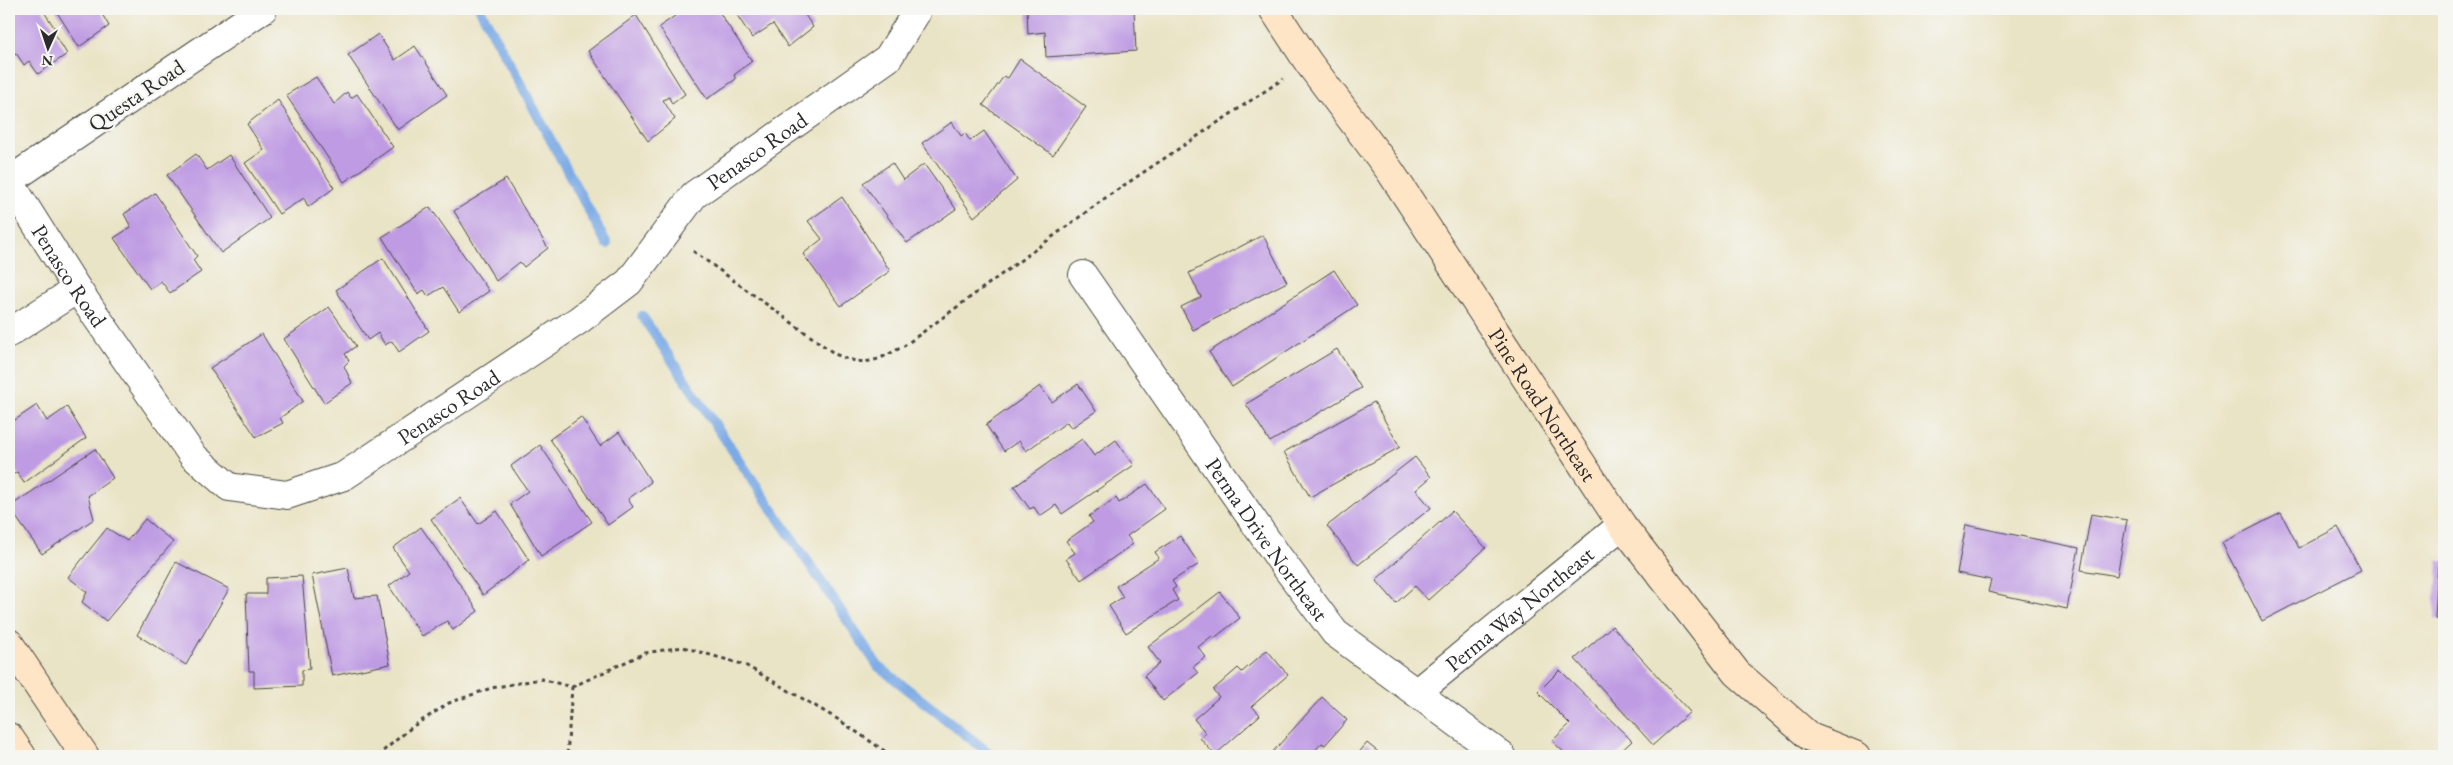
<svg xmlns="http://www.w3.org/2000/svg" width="2453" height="765" viewBox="0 0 2453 765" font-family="'EB Garamond',serif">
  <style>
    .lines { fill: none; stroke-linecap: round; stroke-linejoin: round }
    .stream { stroke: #7baae5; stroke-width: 10 }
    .building { fill: #bf9be3 }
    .street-casing { stroke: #484742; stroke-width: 30 }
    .secondary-casing { stroke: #484742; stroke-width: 30 }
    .path { stroke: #484742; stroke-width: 3; stroke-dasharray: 4 4; stroke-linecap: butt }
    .street { stroke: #fff; stroke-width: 28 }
    .secondary { stroke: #fde5c5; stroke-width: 28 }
    .labels { text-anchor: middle; stroke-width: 4.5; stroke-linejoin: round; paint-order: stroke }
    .street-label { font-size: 22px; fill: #2b2b2b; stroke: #f6f6f2 }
  </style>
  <rect width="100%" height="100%" fill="#f6f6f2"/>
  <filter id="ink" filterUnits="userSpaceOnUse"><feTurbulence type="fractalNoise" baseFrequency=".02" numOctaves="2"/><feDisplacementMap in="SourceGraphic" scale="10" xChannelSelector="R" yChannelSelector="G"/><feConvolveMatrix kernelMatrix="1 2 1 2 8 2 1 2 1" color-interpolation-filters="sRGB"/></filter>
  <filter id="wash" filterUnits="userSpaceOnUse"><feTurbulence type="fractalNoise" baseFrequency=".0096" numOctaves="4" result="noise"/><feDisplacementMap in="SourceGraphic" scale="20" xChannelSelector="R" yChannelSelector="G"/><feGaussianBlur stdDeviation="1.12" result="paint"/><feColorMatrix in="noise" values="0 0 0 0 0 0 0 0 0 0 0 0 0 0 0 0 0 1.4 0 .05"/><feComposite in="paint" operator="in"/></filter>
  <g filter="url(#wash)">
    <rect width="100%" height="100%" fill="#eae4c6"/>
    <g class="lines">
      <path class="stream" d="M480,9L607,244
        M642,316L878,666L993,756"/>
    </g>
    <g id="blocks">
      <path class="building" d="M9,9H42L56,30L53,31L67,54L38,74L29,61L24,65L16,53L9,60Z
        M55,9H99L109,26L79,47Z
        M685,9H717L752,61L734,75L736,79L707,99L659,27Z
        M733,9H801L813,27L788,47L773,24L752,38Z
        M1027,9H1134L1136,51L1046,57L1045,32L1028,34Z
        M636,15L685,94L672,104L669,97L663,100L675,119L648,141L588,51Z
        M378,34L395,60L415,46L447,95L398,130L348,55Z
        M1020,59L1086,107L1053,155L983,105L1004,76L1008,78Z
        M316,77L334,104L347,92L351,98L357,94L393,147L344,182L286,95Z
        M278,100L334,188L308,207L304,198L279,214L245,163L264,150L247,124Z
        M952,122L961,136L965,133L970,141L984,131L1017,180L974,217L922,143Z
        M196,154L207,170L229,155L270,218L221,253L167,175Z
        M892,163L903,180L924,164L956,209L907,243L863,183Z
        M506,179L548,248L524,267L520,262L496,281L454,211Z
        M155,193L197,256L193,260L201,272L170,293L161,281L150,289L114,238L131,227L124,214Z
        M842,197L890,271L841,306L803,254L822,239L808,221Z
        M430,207L489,291L459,312L443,287L428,296L424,290L418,294L382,237Z
        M1263,235L1287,282L1193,330L1181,307L1201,297L1189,273Z
        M383,258L429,331L399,352L392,341L385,345L378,333L368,340L336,290Z
        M1334,270L1357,305L1232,387L1209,352Z
        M329,307L356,346L345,354L349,361L344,366L352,383L324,403L284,339Z
        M262,334L303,401L280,418L283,423L256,437L210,368Z
        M1337,349L1361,388L1270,442L1246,404Z
        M1078,384L1096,411L1071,428L1067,422L1026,451L1019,441L1004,451L986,425L1040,386L1052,402Z
        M1374,402L1400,447L1310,497L1284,452Z
        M37,405L47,421L67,407L86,438L24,483L17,472L9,477V424Z
        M581,417L600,446L619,432L651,482L628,499L633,507L608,525L550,439Z
        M1082,439L1094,456L1116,440L1134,465L1062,514L1056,505L1040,516L1034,507L1030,509L1014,487Z
        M540,445L592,522L541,556L510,504L528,491L511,466Z
        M95,449L113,478L88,496L94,519L42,554L9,507Z
        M1415,457L1431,477L1416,490L1431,508L1358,565L1327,526Z
        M1147,484L1165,509L1127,536L1133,544L1081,580L1066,559L1075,553L1066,541L1093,522L1089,516L1116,498L1119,503Z
        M460,498L478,524L497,511L529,560L483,595L431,519Z
        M1452,511L1486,548L1428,600L1415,586L1396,603L1376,580Z
        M2281,513L2299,548L2338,527L2361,570L2262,621L2222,543Z
        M2091,514L2127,520L2117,576L2081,570Z
        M145,519L173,542L106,621L82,602L87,592L68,577L107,528L127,541Z
        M1966,525L2079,548L2067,609L1988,592L1991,580L1957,573Z
        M421,527L478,611L453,630L447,621L422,636L389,586L409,571L393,548Z
        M1180,536L1199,564L1172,581L1176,587L1172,590L1178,600L1126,633L1109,606L1123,597L1116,586L1159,558L1155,552Z
        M2438,561H2444V620L2435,619Z
        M176,562L229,589L186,665L137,635Z
        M348,568L354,598L377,596L390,664L332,676L312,575Z
        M302,576L310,669L302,670V686L254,688V671H249L246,594H266V578Z
        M1220,592L1240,618L1213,639L1212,636L1198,647L1206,657L1193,667L1198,673L1163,701L1144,676L1160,663L1148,647Z
        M1612,626L1690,712L1653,745L1575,659Z
        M1267,650L1288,675L1252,706L1260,715L1215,755L1200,738L1206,733L1194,719L1219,697L1213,690L1238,668L1242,672Z
        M1560,670L1632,741L1616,756H1568L1552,741L1570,724L1538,692Z
        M1322,697L1347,720L1325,745L1322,743L1310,756H1269Z
        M1367,743L1383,756H1356Z"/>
    </g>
  </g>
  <g filter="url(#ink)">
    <use href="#blocks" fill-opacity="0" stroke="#484742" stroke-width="1"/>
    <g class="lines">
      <g class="street-casing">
        <g id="street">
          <path id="s1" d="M263,9L9,181L77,289L193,456L229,487L287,495L344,476L579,320L629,282L694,195L888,58L916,13V9"/>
          <path id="s2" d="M1083,275L1279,558L1335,633L1502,756"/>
          <path d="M9,333L77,289"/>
          <path id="s3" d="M1417,692L1622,525"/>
        </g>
      </g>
      <g class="secondary-casing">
        <g id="secondary">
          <path id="s4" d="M1273,9L1308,62L1390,171L1622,525L1737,673L1810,737L1857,756"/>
          <path d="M9,643L85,756"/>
          <path d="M9,737L22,756"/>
        </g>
      </g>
      <path class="path" d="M693,251L835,354C866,368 876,361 904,346L1108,196L1283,79
        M572,687L645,653L683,647L745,665L839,720L892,756
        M377,756L412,727L449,703L491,688L541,679L572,687L567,756"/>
      <use href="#street" class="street"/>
      <use href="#secondary" class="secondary"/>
    </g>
  </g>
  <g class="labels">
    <g class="street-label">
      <text transform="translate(136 95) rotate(-34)" y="8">Questa Road</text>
      <text dy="8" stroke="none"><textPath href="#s1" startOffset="1334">Penasco Road</textPath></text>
      <text dy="8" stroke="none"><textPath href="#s1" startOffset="419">Penasco Road</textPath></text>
      <text dy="8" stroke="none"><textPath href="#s4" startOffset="479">Pine Road Northeast</textPath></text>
      <text dy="8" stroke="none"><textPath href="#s1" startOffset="929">Penasco Road</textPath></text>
      <text dy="8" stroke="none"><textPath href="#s2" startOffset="322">Perma Drive Northeast</textPath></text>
      <text dy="8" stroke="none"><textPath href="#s3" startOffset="132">Perma Way Northeast</textPath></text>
    </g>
  </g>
  <rect width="2453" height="765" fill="none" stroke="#f6f6f2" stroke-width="30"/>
  <g transform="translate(48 48) rotate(183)" stroke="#f6f6f2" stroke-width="4" paint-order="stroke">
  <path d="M0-4L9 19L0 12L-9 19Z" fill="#2b2b2b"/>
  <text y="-8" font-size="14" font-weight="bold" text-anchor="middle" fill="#2b2b2b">N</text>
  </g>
</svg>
